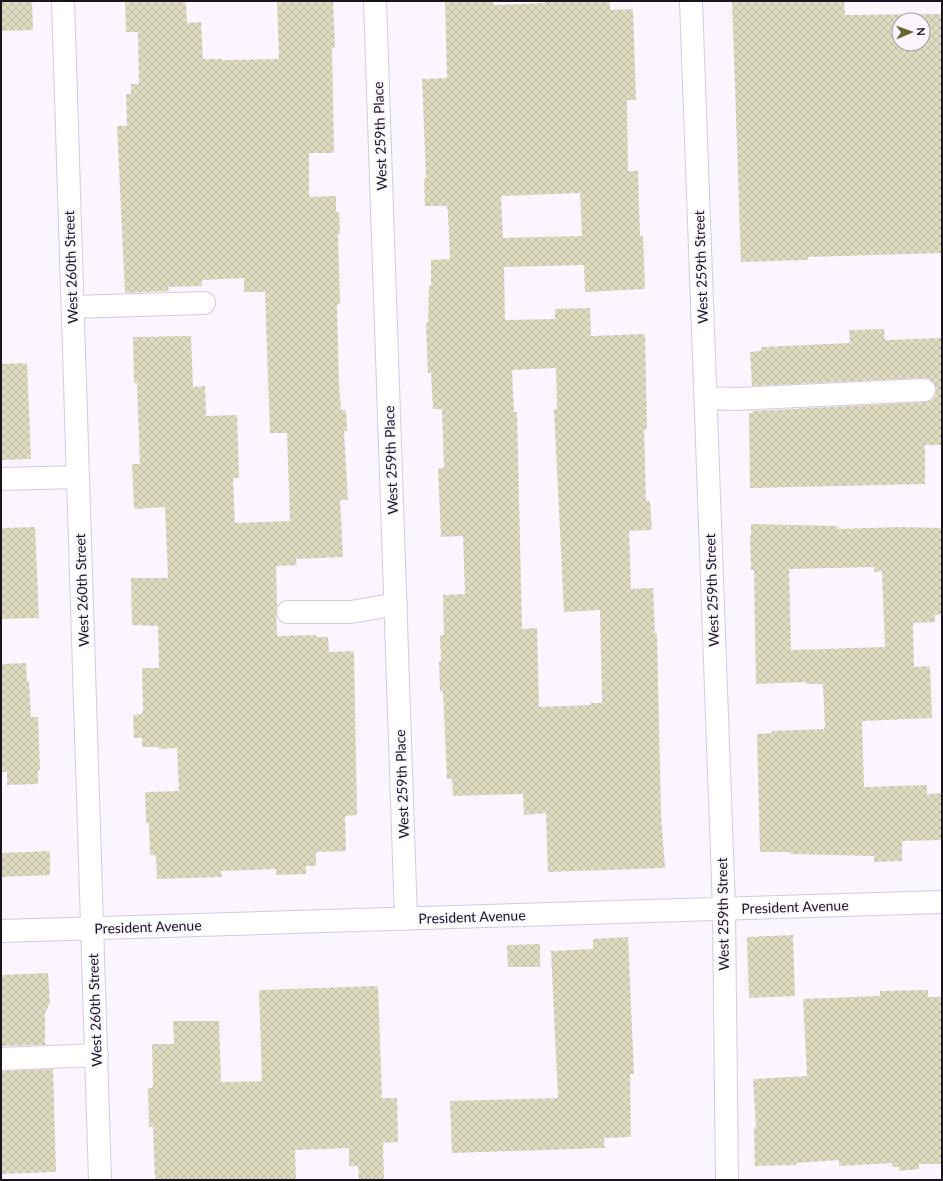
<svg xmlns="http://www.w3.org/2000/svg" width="943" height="1181" viewBox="0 0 943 1181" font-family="Lato,sans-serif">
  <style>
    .building { fill: url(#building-cross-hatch); fill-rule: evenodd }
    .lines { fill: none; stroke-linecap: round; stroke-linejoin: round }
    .minor-casing { stroke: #d6c9e1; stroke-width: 24 }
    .minor { stroke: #fff; stroke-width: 22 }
    .labels { text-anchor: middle; stroke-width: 3.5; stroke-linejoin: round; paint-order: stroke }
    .street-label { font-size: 14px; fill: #19141d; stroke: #faf5fe }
  </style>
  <defs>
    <pattern id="building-cross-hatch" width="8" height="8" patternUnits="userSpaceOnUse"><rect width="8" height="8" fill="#dedbc1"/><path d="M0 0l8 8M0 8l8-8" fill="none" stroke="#bebba5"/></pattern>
  </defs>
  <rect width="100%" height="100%" fill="#faf5fe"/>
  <path class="building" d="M1,1H32L33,30L1,31Z
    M125,1H186L187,23L201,22L203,59H222V60L279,59L277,1H333L335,48H332L334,153H309V197L336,196V212H339L340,234H338L340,304H337L339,386L341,410H346L347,431H344L348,500H340L343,557L296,559L297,565L276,566L277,608L276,612L277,636L316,635V637H328L329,652L354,651L357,815L345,816L346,851L316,852V866H306V874L276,875V869L221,871L222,877L157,879L156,856L154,857V855H150L149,823H146L145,792L179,791L177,748L159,749V747H142V738H134L133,715L142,714V712H143L142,668H159L158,626L132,625L131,578H168L165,507L134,509L132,464H140L137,383H134L133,337L191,336L193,387L205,386L206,416L237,415L239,478H233L235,523L290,521L287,433H270L265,292H244V278L202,280V286L168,287L169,291L125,293L117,126H127L126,94H131V84H139L138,32H126Z
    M445,1H493V5L545,3V1H610V10L633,9L636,100H627L628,171H638L640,236L643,235L645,289L585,292L584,265L504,267L505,320L555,319V309L590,308L591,336L645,334L647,429H644L646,501H650L652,530L629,531L631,589L653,588L655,633H657L661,815L665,868L548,872L546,813L524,815L523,794L453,796L452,779H447L443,691H440L439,661H441L440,635H444L443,595L465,594L463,536L441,537L438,468H444L442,409H433L431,373H428L426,323H428L429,286H431V260L450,259L448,214L447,206H425L424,178H426L422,79L447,78ZM580,193L582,236L503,238L501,196ZM556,368L557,409L554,410L564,612L600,610L602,703H591V705L539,707L537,628L522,629L517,412H514L512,370Z
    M732,1H844L845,15L942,14V253L808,257V260L741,262ZM899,20H923V44H899Z
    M884,329L885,340L942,338V445H925V484L750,488L749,413H753L752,411L925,402L931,400L935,396L936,390L934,383L929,379L923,378L752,386L750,352L761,351V347L850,343L849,330Z
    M27,363L31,459L1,460V364Z
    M751,524L838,526V529L901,527L942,528V614L935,615V622L913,623L914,667L930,666L932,718L862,721L864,787L927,785V794L942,793V840L902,841V861L874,862V856L790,854V852H760L757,734L772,733V731L824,729L825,727L823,685H822V684H806V682L756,684L754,570H751L750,536H751ZM874,567V572L882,571L885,647L791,650L789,569Z
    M35,527L39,618L1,619V528Z
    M26,663L27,682H29L31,717H38L40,770L38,771V784L7,785V772H1V664Z
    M50,851V875L1,877V853Z
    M793,935L795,996L749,998L747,937Z
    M628,937L634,1074H630L631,1137L604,1138L605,1148L452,1153L450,1101L558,1098L551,951L593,949V939Z
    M540,944V967H508L507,945Z
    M48,973L50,1003L45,1013V1045L1,1046V975Z
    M378,986L382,1098H397L398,1142L383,1143L384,1180H359L358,1166H349V1148L295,1150L296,1180H155L153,1127H149L148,1088H152L153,1084L152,1044H174L173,1021H219L221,1082L262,1081L259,990Z
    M928,990V997H942V1164H919V1169L899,1171V1167H893L892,1163L839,1166V1160L796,1163V1165L755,1166L754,1127H756L753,1079L807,1076L803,999L880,996V991Z
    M53,1069L56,1172L1,1174V1071Z"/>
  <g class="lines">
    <g class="minor-casing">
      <path id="minor" d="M63,1L100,1180
        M375,1L406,919
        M691,1L724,909L727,1180
        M73,307L204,303
        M705,398L736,399L924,390
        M1,479L78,477
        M288,612H351L396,604
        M1,931L942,902
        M1,1059L97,1055"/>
    </g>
    <use href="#minor" class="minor"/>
  </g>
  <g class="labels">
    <g class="street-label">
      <text transform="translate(380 136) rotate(-92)" y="5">West 259th Place</text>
      <text transform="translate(71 267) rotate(-92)" y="5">West 260th Street</text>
      <text transform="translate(701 267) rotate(-92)" y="5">West 259th Street</text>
      <text transform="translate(391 460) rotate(-92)" y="5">West 259th Place</text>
      <text transform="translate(82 590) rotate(-92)" y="5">West 260th Street</text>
      <text transform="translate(712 590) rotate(-92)" y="5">West 259th Street</text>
      <text transform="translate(402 784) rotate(-92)" y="5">West 259th Place</text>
      <text transform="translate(795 907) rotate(-2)" y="5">President Avenue</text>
      <text transform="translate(723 914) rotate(-91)" y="5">West 259th Street</text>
      <text transform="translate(472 917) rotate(-2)" y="5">President Avenue</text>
      <text transform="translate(148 927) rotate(-2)" y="5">President Avenue</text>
      <text transform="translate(95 1010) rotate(-92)" y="5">West 260th Street</text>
    </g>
  </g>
  <rect width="943" height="1181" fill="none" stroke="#19141d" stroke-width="4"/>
  <g transform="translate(911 32) rotate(88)"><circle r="19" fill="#faf5fe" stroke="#a09ba4"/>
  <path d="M0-3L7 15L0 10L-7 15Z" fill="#6a6431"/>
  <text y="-6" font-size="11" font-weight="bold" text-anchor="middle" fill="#19141d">N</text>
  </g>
</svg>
